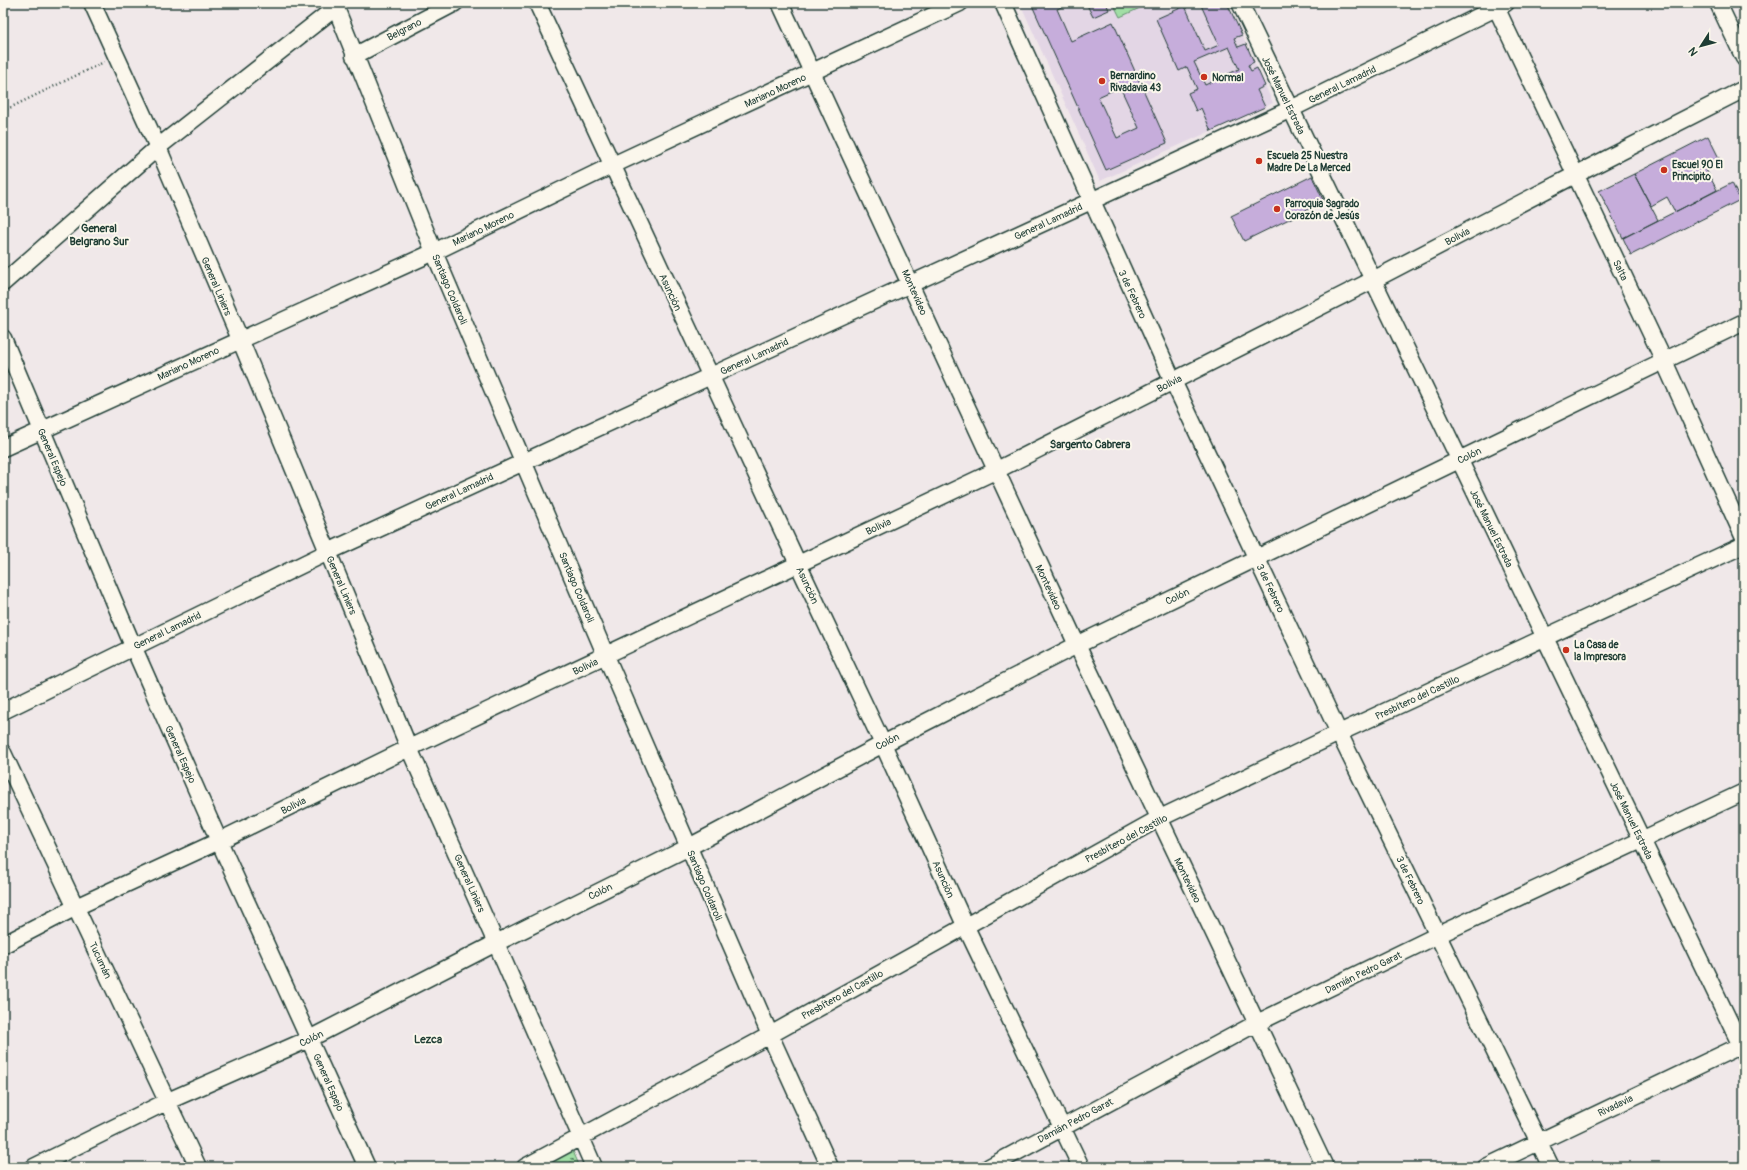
<svg xmlns="http://www.w3.org/2000/svg" width="1747" height="1170" viewBox="0 0 1747 1170" font-family="Pangolin,sans-serif">
  <style>
    .built { fill: #e3d6e5 }
    .green { fill: #a1dea5; stroke: #608e6c }
    .building { fill: #c6addb; stroke: #1f3d34; fill-rule: evenodd }
    .lines { fill: none; stroke-linecap: round; stroke-linejoin: round }
    .street-casing { stroke: #1f3d34; stroke-width: 19 }
    .path { stroke: #1f3d34; stroke-width: 2.5; stroke-dasharray: 1 3; stroke-linecap: butt }
    .street { stroke: #fbf7ec; stroke-width: 16 }
    .poi-dot { fill: #c8321e; stroke: #fbf7ec; stroke-width: 1.5 }
    .labels { text-anchor: middle; stroke-width: 4; stroke-linejoin: round; paint-order: stroke }
    .street-label { font-size: 10px; fill: #1f3d34; stroke: #fbf7ec }
    .poi-label { font-size: 10px; font-weight: bold; fill: #1f3d34; stroke: #fbf7ec; text-anchor: start }
    .neighbourhood-label { font-size: 11px; font-weight: bold; fill: #1f3d34; stroke: #fbf7ec }
  </style>
  <rect width="100%" height="100%" fill="#f0e8e9"/>
  <filter id="ink" filterUnits="userSpaceOnUse"><feTurbulence type="fractalNoise" baseFrequency=".025" numOctaves="2"/><feDisplacementMap in="SourceGraphic" scale="8" xChannelSelector="R" yChannelSelector="G"/><feConvolveMatrix kernelMatrix="1 2 1 2 8 2 1 2 1" color-interpolation-filters="sRGB"/></filter>
  <g filter="url(#ink)">
    <path class="built" d="M1020,3H1113L1120,17L1151,3H1227L1273,103L1100,181Z"/>
    <path class="green" d="M1113,3H1151L1120,17Z
      M572,1149L580,1167H534Z"/>
    <path class="building" d="M1031,3H1071L1057,9L1071,41L1113,22L1167,143L1106,170ZM1120,87L1139,128L1117,138L1098,97Z
      M1086,3H1106L1109,10L1093,17Z
      M1200,3H1227L1242,35L1234,38L1238,47L1246,44L1254,62L1248,65L1251,71L1257,68L1265,86L1257,90L1265,107L1211,131L1201,108L1196,111L1188,93L1197,89L1187,67L1179,71L1156,19L1185,6L1205,51L1219,45ZM1229,47L1239,69L1205,85L1194,62Z
      M1708,136L1719,158L1704,166L1717,190L1675,212L1667,197L1651,206L1634,174Z
      M1634,174L1658,220L1623,238L1599,191Z
      M1312,176L1324,202L1244,241L1231,216Z
      M1732,183L1740,200L1631,255L1623,238Z"/>
    <g class="lines">
      <g class="street-casing">
        <path id="street" d="M92,3L160,152L240,339L409,748L496,943L594,1167
          M334,3L434,252L606,656L770,1035L830,1167
          M537,3L798,564L883,744L965,925L1081,1167
          M780,3L1077,645L1325,1167
          M1003,3L1173,381L1339,733L1551,1167
          M1240,3L1744,1052
          M1494,3L1664,361L1744,538
          M1718,3L1744,58
          M354,56L455,3
          M3,283L157,148L335,8
          M3,338L133,646L219,841L367,1167
          M3,448L434,252L613,165L960,3
          M3,711L328,552L1291,109L1506,3
          M3,753L198,1167
          M3,945L76,907L219,841L409,748L995,471L1373,280L1575,175L1744,89
          M34,1167L168,1101L309,1039L496,943L689,847L883,744L1077,645L1744,322
          M525,1167L770,1035L1158,819L1339,733L1744,545
          M989,1167L1257,1023L1438,935L1744,792
          M1486,1167L1744,1044"/>
      </g>
      <path class="path" d="M3,111L104,62
        M570,1167L573,1158"/>
      <use href="#street" class="street"/>
    </g>
  </g>
  <g class="poi-dot">
    <circle cx="1204" cy="77" r="4"/>
    <circle cx="1102" cy="81" r="4"/>
    <circle cx="1259" cy="161" r="4"/>
    <circle cx="1664" cy="170" r="4"/>
    <circle cx="1277" cy="209" r="4"/>
    <circle cx="1566" cy="650" r="4"/>
  </g>
  <g class="labels">
    <g class="street-label">
      <text transform="translate(404 29) rotate(-27)" y="4">Belgrano</text>
      <text transform="translate(1342 84) rotate(-26)" y="4">General Lamadrid</text>
      <text transform="translate(775 90) rotate(-25)" y="4">Mariano Moreno</text>
      <text transform="translate(1284 95) rotate(64)" y="4">José Manuel Estrada</text>
      <text transform="translate(1048 221) rotate(-25)" y="4">General Lamadrid</text>
      <text transform="translate(483 228) rotate(-26)" y="4">Mariano Moreno</text>
      <text transform="translate(1457 236) rotate(-28)" y="4">Bolivia</text>
      <text transform="translate(1621 270) rotate(64)" y="4">Salta</text>
      <text transform="translate(217 286) rotate(67)" y="4">General Liniers</text>
      <text transform="translate(450 289) rotate(67)" y="4">Santiago Coldaroli</text>
      <text transform="translate(671 292) rotate(65)" y="4">Asunción</text>
      <text transform="translate(915 292) rotate(66)" y="4">Montevideo</text>
      <text transform="translate(1133 294) rotate(65)" y="4">3 de Febrero</text>
      <text transform="translate(754 356) rotate(-25)" y="4">General Lamadrid</text>
      <text transform="translate(188 363) rotate(-25)" y="4">Mariano Moreno</text>
      <text transform="translate(1169 383) rotate(-27)" y="4">Bolivia</text>
      <text transform="translate(1469 455) rotate(-26)" y="4">Colón</text>
      <text transform="translate(53 457) rotate(67)" y="4">General Espejo</text>
      <text transform="translate(459 491) rotate(-25)" y="4">General Lamadrid</text>
      <text transform="translate(878 526) rotate(-25)" y="4">Bolivia</text>
      <text transform="translate(1492 528) rotate(64)" y="4">José Manuel Estrada</text>
      <text transform="translate(342 585) rotate(67)" y="4">General Liniers</text>
      <text transform="translate(808 585) rotate(65)" y="4">Asunción</text>
      <text transform="translate(577 587) rotate(67)" y="4">Santiago Coldaroli</text>
      <text transform="translate(1049 587) rotate(65)" y="4">Montevideo</text>
      <text transform="translate(1271 588) rotate(65)" y="4">3 de Febrero</text>
      <text transform="translate(1177 596) rotate(-26)" y="4">Colón</text>
      <text transform="translate(167 630) rotate(-26)" y="4">General Lamadrid</text>
      <text transform="translate(585 666) rotate(-25)" y="4">Bolivia</text>
      <text transform="translate(1417 697) rotate(-25)" y="4">Presbítero del Castillo</text>
      <text transform="translate(887 741) rotate(-27)" y="4">Colón</text>
      <text transform="translate(181 754) rotate(66)" y="4">General Espejo</text>
      <text transform="translate(293 805) rotate(-26)" y="4">Bolivia</text>
      <text transform="translate(1632 820) rotate(64)" y="4">José Manuel Estrada</text>
      <text transform="translate(1126 838) rotate(-28)" y="4">Presbítero del Castillo</text>
      <text transform="translate(944 879) rotate(66)" y="4">Asunción</text>
      <text transform="translate(1188 880) rotate(64)" y="4">Montevideo</text>
      <text transform="translate(1411 880) rotate(64)" y="4">3 de Febrero</text>
      <text transform="translate(470 883) rotate(66)" y="4">General Liniers</text>
      <text transform="translate(705 885) rotate(67)" y="4">Santiago Coldaroli</text>
      <text transform="translate(600 891) rotate(-26)" y="4">Colón</text>
      <text transform="translate(101 960) rotate(65)" y="4">Tucumán</text>
      <text transform="translate(1363 972) rotate(-26)" y="4">Damián Pedro Garat</text>
      <text transform="translate(842 994) rotate(-29)" y="4">Presbítero del Castillo</text>
      <text transform="translate(311 1038) rotate(-26)" y="4">Colón</text>
      <text transform="translate(329 1082) rotate(66)" y="4">General Espejo</text>
      <text transform="translate(1615 1105) rotate(-26)" y="4">Rivadavia</text>
      <text transform="translate(1075 1120) rotate(-28)" y="4">Damián Pedro Garat</text>
    </g>
    <g class="poi-label">
      <text x="1110" y="79">Bernardino<tspan x="1110" dy="12">Rivadavia 43</tspan></text>
      <text x="1212" y="81">Normal</text>
      <text x="1267" y="159">Escuela 25 Nuestra<tspan x="1267" dy="12">Madre De La Merced</tspan></text>
      <text x="1672" y="168">Escuel 90 El<tspan x="1672" dy="12">Principito</tspan></text>
      <text x="1285" y="207">Parroquia Sagrado<tspan x="1285" dy="12">Corazón de Jesús</tspan></text>
      <text x="1574" y="648">La Casa de<tspan x="1574" dy="12">la Impresora</tspan></text>
    </g>
    <g class="neighbourhood-label">
      <text x="99" y="232">General<tspan x="99" dy="13">Belgrano Sur</tspan></text>
      <text x="1090" y="448">Sargento Cabrera</text>
      <text x="428" y="1043">Lezca</text>
    </g>
  </g>
  <rect width="1747" height="1170" fill="none" stroke="#fbf7ec" stroke-width="16"/>
  <rect x="8" y="8" width="1731" height="1154" fill="none" stroke="#1f3d34" stroke-width="1.5" filter="url(#ink)"/>
  <g transform="translate(1701 46) rotate(234)" stroke="#fbf7ec" stroke-width="3" paint-order="stroke">
  <path d="M0-3L7 15L0 10L-7 15Z" fill="#1f3d34"/>
  <text y="-6" font-size="11" font-weight="bold" text-anchor="middle" fill="#1f3d34">N</text>
  </g>
</svg>
